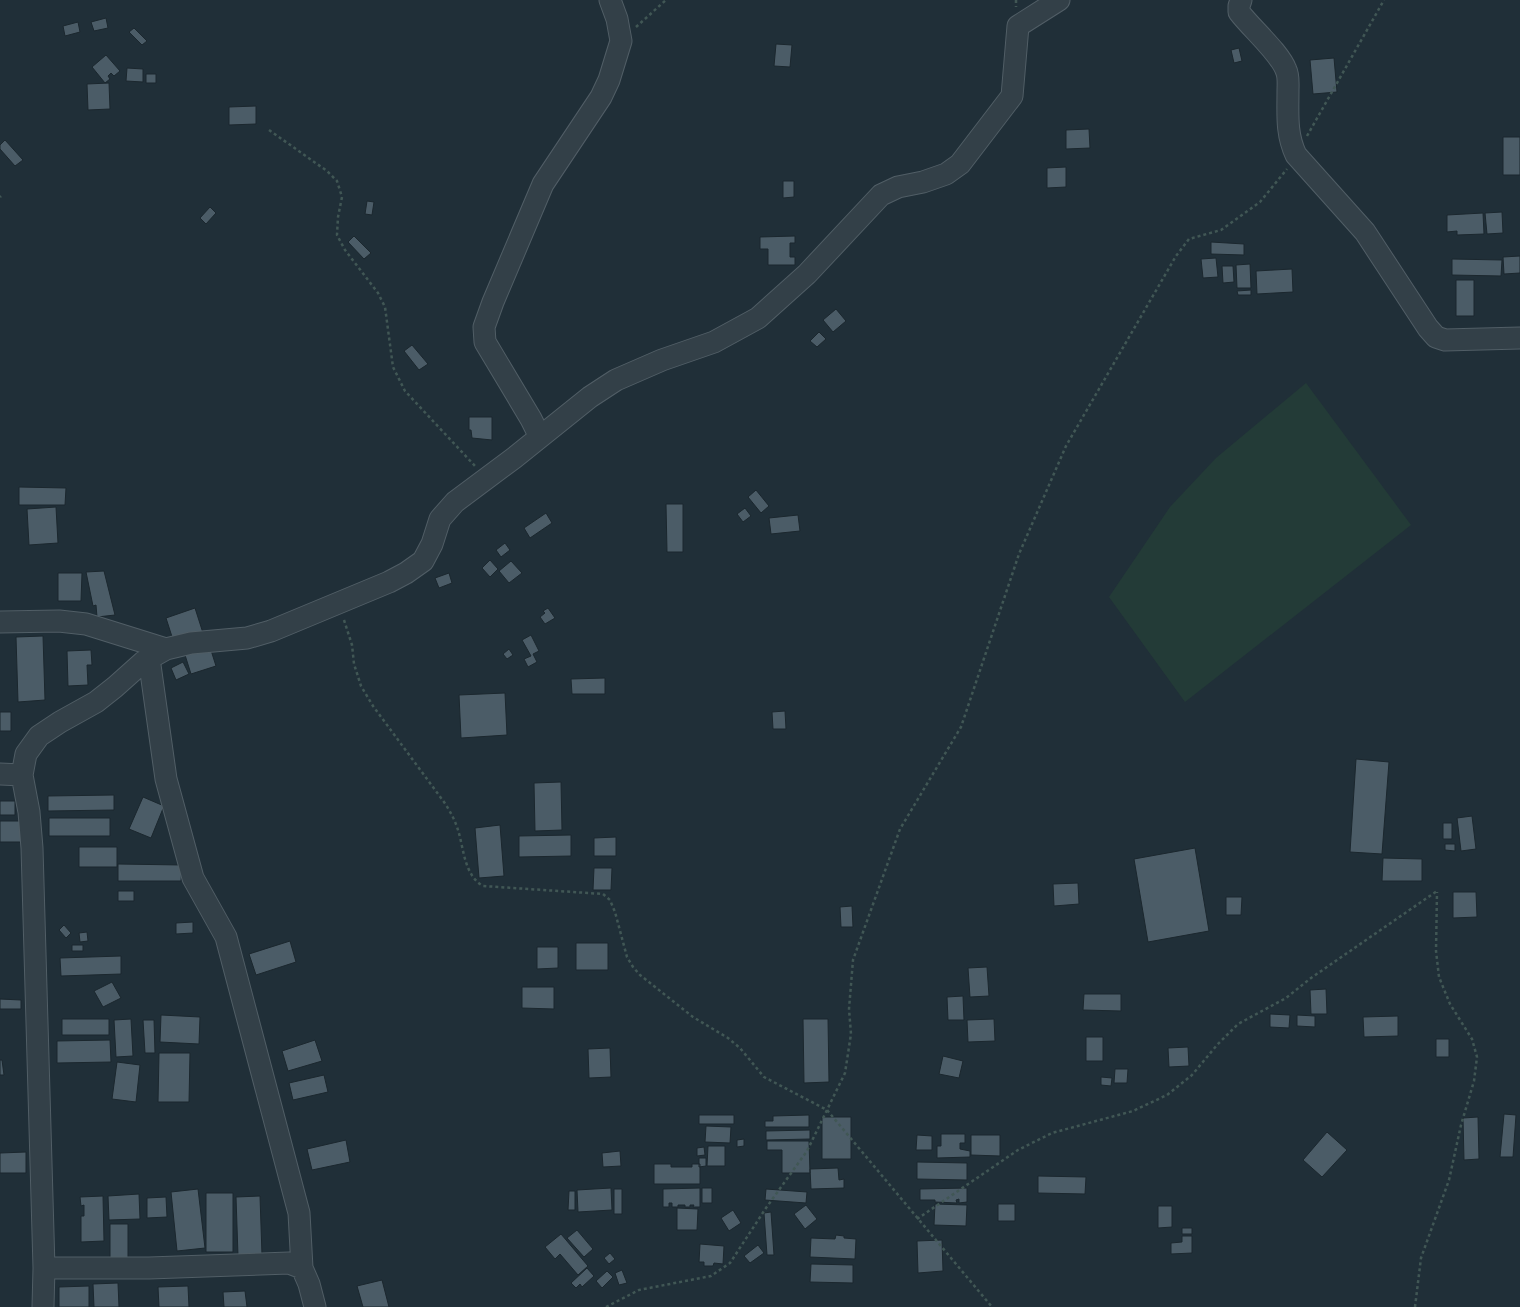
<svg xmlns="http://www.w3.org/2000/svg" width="1520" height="1307" viewBox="0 0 1520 1307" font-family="'Varela Round',sans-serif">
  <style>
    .green { fill: #233b37 }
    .building { fill: #4b5c67; stroke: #1b272e }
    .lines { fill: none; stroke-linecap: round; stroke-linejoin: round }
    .minor-casing { stroke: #515e66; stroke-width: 23 }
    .path { stroke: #415755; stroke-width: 2.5; stroke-dasharray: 3 3; stroke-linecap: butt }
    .minor { stroke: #334048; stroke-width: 21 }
  </style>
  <rect width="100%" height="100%" fill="#202f38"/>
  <path class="green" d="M1306,383L1411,525L1185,702L1109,597L1170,507L1216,458Z"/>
  <path class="building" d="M106,18L108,28L94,31L91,22Z
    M78,22L80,32L65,36L63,26Z
    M134,28L147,41L142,45L129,32Z
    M776,44L792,45L790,67L774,66Z
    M1239,48L1242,61L1234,63L1231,50Z
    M106,55L120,71L114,76L111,73L108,76L110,79L105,83L92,67Z
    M1334,58L1337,92L1313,94L1310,60Z
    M127,68L143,69V82L126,81Z
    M146,74H156V83H146Z
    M109,83L110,109L88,110L87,84Z
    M256,106V124L229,125V107Z
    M1089,129L1090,148L1066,149V130Z
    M1503,137H1520V175H1503Z
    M5,140L23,160L15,166L0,149V145Z
    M1066,167V187L1047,188V168Z
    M783,181H794V197L783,198Z
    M367,201L374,202L372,215L365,214Z
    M210,207L216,213L206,224L200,218Z
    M1502,212L1503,233L1487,234L1485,213Z
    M1483,213L1484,234L1457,235V231L1447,232V215Z
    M354,236L371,253L364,259L348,242Z
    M795,236V243H790V257H795V265H768V249H760V237Z
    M1211,242L1244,244V255L1211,254Z
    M1520,256V273L1504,274L1503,257Z
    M1216,258L1218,277L1203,278L1201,259Z
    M1452,259L1502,260L1501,276L1452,275Z
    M1250,264L1251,288H1237L1236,265Z
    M1222,266H1233L1234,282L1223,283Z
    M1292,269L1293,292L1257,294L1256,271Z
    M1456,280H1474V316H1456Z
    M1251,290V295H1238L1237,291Z
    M836,309L846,321L833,332L823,320Z
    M819,332L826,339L817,347L810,341Z
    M412,345L428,364L419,370L404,351Z
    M469,417H492V440L472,438L471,430H469Z
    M19,487L66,488L65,505H19Z
    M756,490L769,506L761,513L748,497Z
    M666,504H683V552H667Z
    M56,507L58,543L29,545L27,509Z
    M745,508L751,516L743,522L737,514Z
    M546,513L552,523L530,538L524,528Z
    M798,515L800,531L771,534L769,518Z
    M505,543L510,550L501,557L496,550Z
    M490,560L498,569L490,577L482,568Z
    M511,561L522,573L509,583L499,571Z
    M104,571L115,615L97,617L96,605L93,606L86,572Z
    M58,573H82L81,601H58Z
    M449,573L452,583L439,588L435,578Z
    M195,608L203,633L174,643L166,618Z
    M548,608L555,618L545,624L540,617L545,613L543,611Z
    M531,635L539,651L533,654L537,662L528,667L524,659L531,656L522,640Z
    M43,636L45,700L18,702L16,637Z
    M210,647L216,666L191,674L185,655Z
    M509,649L513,655L507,659L503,654Z
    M91,650L92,665H87L88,685L68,686L67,651Z
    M183,662L189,674L176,680L171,668Z
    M605,678V694H572L571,679Z
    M505,693L507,735L461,738L459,695Z
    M785,711L786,729H773L772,712Z
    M0,712H11V731H0Z
    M1356,759L1389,762L1382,854L1350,852Z
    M561,782L562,830L535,831L534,783Z
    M114,795V810L48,811V796Z
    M143,797L164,806L151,838L129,829Z
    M0,801H15V815H0Z
    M1472,816L1476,849L1461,851L1457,818Z
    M49,818H110V836H49Z
    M0,821H21V842H0Z
    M1443,823H1452V839H1443Z
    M500,825L504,876L479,878L475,828Z
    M571,835V856L519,857V836Z
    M616,837V856H594V838Z
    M1445,844H1455V851L1445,850Z
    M79,847H117V867H79Z
    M1195,848L1209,931L1148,942L1134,859Z
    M1383,858L1422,859V881H1382Z
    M118,864L182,865L181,881H118Z
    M594,868H612L611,890H593Z
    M1078,883L1079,904L1054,906L1053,884Z
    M118,891H134V901H118Z
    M1453,892H1476L1477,917L1453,918Z
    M1226,897H1242L1241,915H1226Z
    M852,906L853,927H841L840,907Z
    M193,922V933L176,934V923Z
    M64,925L71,933L66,938L59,930Z
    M87,932L88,941L80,942L79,933Z
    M290,941L296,962L256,975L249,954Z
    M576,943H608V970H576Z
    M72,945H83V951H72Z
    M537,947H558V968L537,969Z
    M121,956V974L61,976L60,958Z
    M987,967L989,996L970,997L968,968Z
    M112,982L121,998L103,1007L94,991Z
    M522,987H554V1009L522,1008Z
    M1326,989L1327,1014H1311L1310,990Z
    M1084,994H1121V1011L1083,1010Z
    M963,996L964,1020H948L947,997Z
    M0,999L21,1000V1009H0Z
    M1270,1014L1290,1015L1289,1028L1270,1027Z
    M161,1015L200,1017L199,1044L160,1042Z
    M1297,1015L1315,1016V1027L1297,1026Z
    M1398,1016V1036L1364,1037L1363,1017Z
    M62,1019H109V1035H62Z
    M131,1019L133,1056L116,1057L114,1020Z
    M803,1019H828L829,1082L804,1083Z
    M994,1019L995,1041L968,1042L967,1020Z
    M143,1020H154L155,1053H145Z
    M1086,1037H1103V1061H1086Z
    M1436,1039H1449V1057H1436Z
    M110,1040L111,1062L57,1063V1041Z
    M315,1040L322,1061L288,1071L282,1051Z
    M1188,1047L1189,1066L1169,1067L1168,1048Z
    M610,1048L611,1077L589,1078L588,1049Z
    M159,1053H190L189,1102H158Z
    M943,1056L963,1061L959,1078L939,1074Z
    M0,1060H2L4,1075H0Z
    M117,1062L140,1065L136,1102L112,1099Z
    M1115,1069H1128L1127,1083H1114Z
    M324,1075L328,1092L293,1100L289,1083Z
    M1101,1077L1112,1078L1111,1086L1101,1085Z
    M1504,1114L1516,1115L1513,1157H1500Z
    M699,1115H734V1124H699Z
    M809,1115V1127H765V1121H773V1116Z
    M822,1117H851V1159H822Z
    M1478,1117L1479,1159L1464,1160L1463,1118Z
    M706,1126L731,1127L730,1143L705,1142Z
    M810,1130V1139L766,1140V1131Z
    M1327,1132L1347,1150L1322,1177L1303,1160Z
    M941,1134H965V1143H960V1149L970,1151V1157L937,1158V1146H941Z
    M917,1135L932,1136V1150H916Z
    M971,1135H1000V1156L971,1155Z
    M744,1139V1146L737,1147V1140Z
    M346,1140L350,1162L312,1170L307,1149Z
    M767,1141H809L810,1173H782V1150H767Z
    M708,1146H725V1166H707Z
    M704,1147L705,1155L697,1156V1148Z
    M620,1151L621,1166L603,1167L602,1153Z
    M26,1152V1173H0V1153Z
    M699,1158H706V1166L699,1167Z
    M917,1162L967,1163V1180L917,1179Z
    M654,1164H671V1167H692V1164H700V1184H654Z
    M838,1168L839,1180L844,1179V1188L811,1189L810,1169Z
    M1038,1176L1086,1177L1085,1194L1038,1193Z
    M611,1188L612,1210L578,1212L577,1190Z
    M700,1188V1207H693L694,1205H690V1207H685V1205H678V1207H672V1203H669V1207H663V1189Z
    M702,1188H712V1203H702Z
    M967,1188V1202L959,1203V1199L956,1200L957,1203L935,1202V1200H920V1189Z
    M198,1189L205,1248L177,1251L171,1192Z
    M614,1189H622V1214H614Z
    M766,1189L807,1192L806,1203L765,1200Z
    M569,1191H575V1210H568Z
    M206,1193H233V1252H206Z
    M139,1194L140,1219L109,1220L108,1196Z
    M103,1196L104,1241L81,1242V1216H84V1205L81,1206L80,1197Z
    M260,1196L262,1255L238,1256L236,1197Z
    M166,1197L167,1217L147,1218V1198Z
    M935,1204L967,1205L966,1226L934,1225Z
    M998,1204H1015V1221H998Z
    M806,1205L817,1219L805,1229L794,1214Z
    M1158,1206H1172V1227L1158,1228Z
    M677,1208L698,1209L697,1230H677Z
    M733,1210L741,1223L729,1231L721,1218Z
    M771,1212L774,1255H767L764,1213Z
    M110,1224H128V1259H110Z
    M1182,1228H1192V1234H1182Z
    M577,1230L593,1249L584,1257L567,1238Z
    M561,1234L588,1266L578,1275L560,1254L555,1259L545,1247Z
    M836,1235L844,1236V1238L856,1239L855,1259L810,1257L811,1238L835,1239Z
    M1182,1236H1192V1253L1171,1254V1243L1182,1242Z
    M942,1240L943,1271L918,1273L917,1241Z
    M700,1244L724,1246L723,1264L714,1263L713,1266H704V1262H699Z
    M758,1245L764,1253L750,1263L744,1256Z
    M610,1253L615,1259L609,1264L604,1258Z
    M811,1264L853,1265V1283L810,1282Z
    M587,1268L594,1276L582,1287L580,1284L576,1288L571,1283Z
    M622,1270L627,1283L619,1285L615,1273Z
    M607,1271L613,1277L602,1288L596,1281Z
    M382,1280L389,1307H363L357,1286Z
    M118,1283L119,1307H94L93,1284Z
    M89,1286V1307H59V1287Z
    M188,1286L189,1307H159L158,1287Z
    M245,1291L247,1307H224L223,1292Z"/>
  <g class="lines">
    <g class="minor-casing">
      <path id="minor" d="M1241,0L1239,6V12C1251,28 1280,53 1286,70C1289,76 1288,85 1288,91C1288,114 1286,134 1296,155L1365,232L1428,328L1436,337L1445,340L1520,338
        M540,437L531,419L485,342L484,327L493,302L543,184L601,97L609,80L621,41L617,19L610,0
        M0,622L59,621L86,624L166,649
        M149,658L166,779L193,878L226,937L299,1213L302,1268L309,1284L315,1307
        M0,774L22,775
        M44,1268H149L289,1263L302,1268
        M43,1307L44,1268L32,848L29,812L22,775L26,754L39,736L60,722L96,702L115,687L143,662L166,649L191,643L247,638L271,631L389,582L406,573L423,561L432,544L440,519L455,502L514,458L590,397L616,380L662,360L714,342L758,318L807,274L881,195L898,187L923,182L946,174L960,164L1012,96L1018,26L1059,0"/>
    </g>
    <path class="path" d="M1016,0V7
      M636,27L666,0
      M269,130L327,171L337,181L342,197L338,217L337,235L345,250L378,293L385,307L393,367L405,391L475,466
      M1307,136L1384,0
      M0,197L1,196
      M344,620L352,645L354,664L361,686L373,706L444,802C450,811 455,820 458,830C464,849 464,875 483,886L603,894L610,900L615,912L627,957L633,967L640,975L693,1017L728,1038L740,1048L764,1077L827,1110L992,1307
      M917,1219L1018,1150L1052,1133L1133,1111L1167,1095L1192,1075L1217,1045L1238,1024L1286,998L1311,978L1437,891
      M606,1307L639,1290L711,1276L730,1263L766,1208L807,1151L845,1073L851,1034L849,1009L853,960L900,829L961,727L1019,554L1066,446L1176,256L1189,239L1221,230L1260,202L1287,169
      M1415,1307L1421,1258L1449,1180L1461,1125L1474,1081L1477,1057L1472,1039L1450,1004L1439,977L1436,951L1437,892"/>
    <use href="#minor" class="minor"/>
  </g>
</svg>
